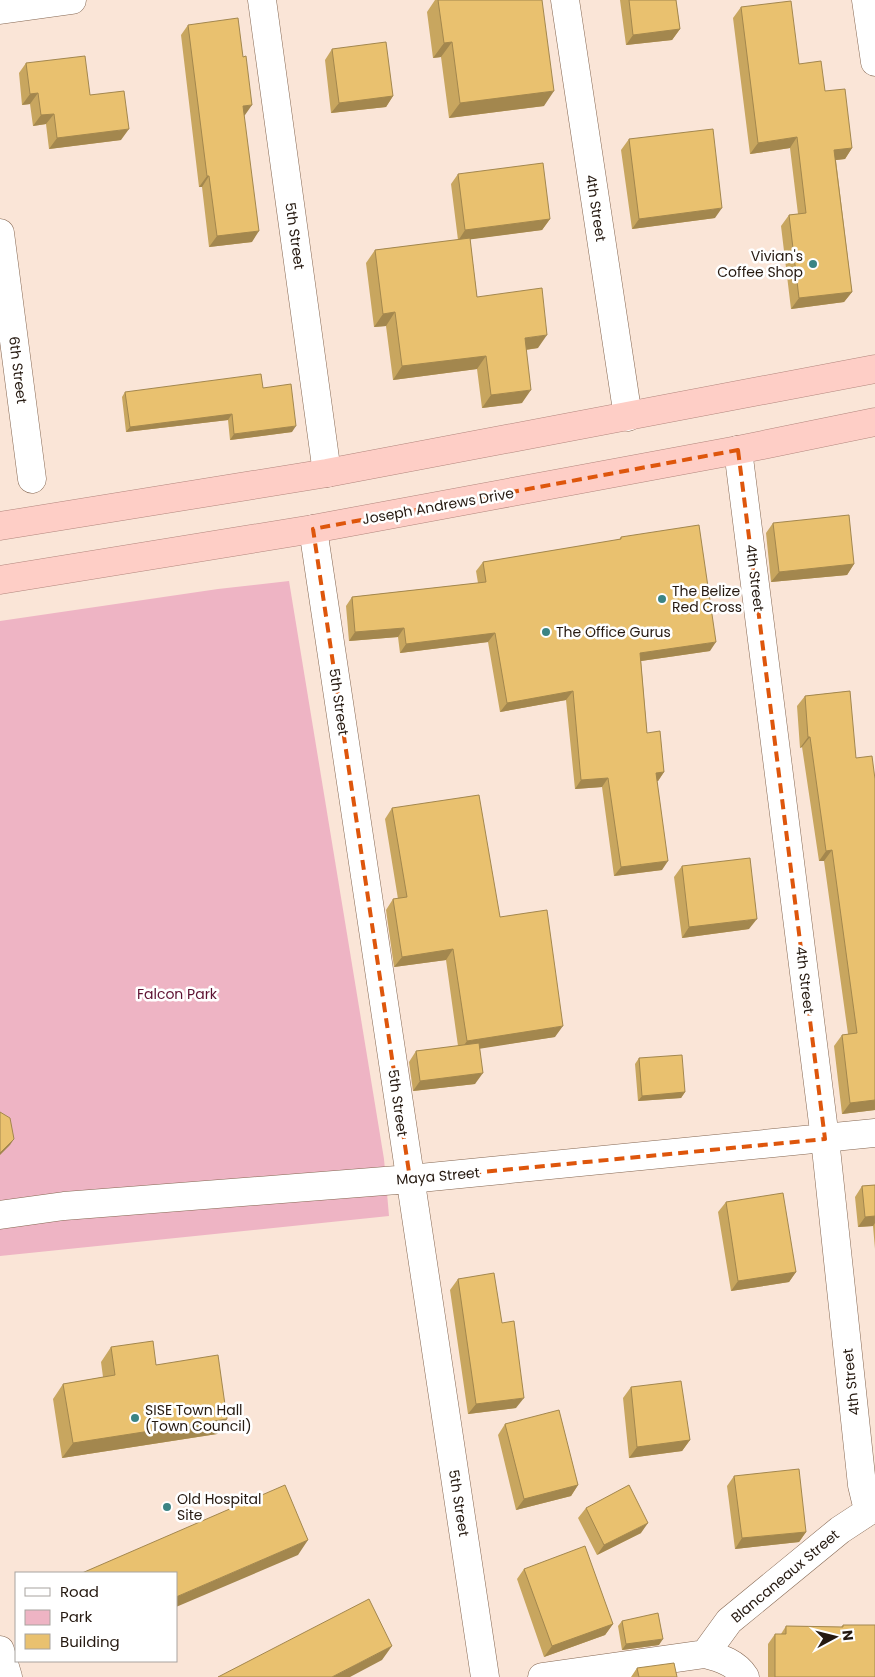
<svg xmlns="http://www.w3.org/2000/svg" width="875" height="1677" viewBox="0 0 875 1677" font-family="Poppins,sans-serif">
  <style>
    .green { fill: #eeb4c4 }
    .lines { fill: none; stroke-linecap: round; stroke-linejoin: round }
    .minor-casing { stroke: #856752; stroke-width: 29 }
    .tertiary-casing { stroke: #856752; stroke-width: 29 }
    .trunk-casing { stroke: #b2867d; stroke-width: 29 }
    .minor { stroke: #fff; stroke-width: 28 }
    .tertiary { stroke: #fff; stroke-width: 28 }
    .trunk { stroke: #fecec6; stroke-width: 28 }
    .wall { fill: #c8a65f }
    .shaded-wall { fill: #a3874e }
    .building { fill: #e9c16f; stroke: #a3874e }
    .marked { fill: none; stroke: #de560c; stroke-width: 4; stroke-dasharray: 10 6; stroke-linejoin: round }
    .poi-dot { fill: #3b8484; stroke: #fff; stroke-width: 2 }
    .labels { text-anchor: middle; stroke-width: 5; stroke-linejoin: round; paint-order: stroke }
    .street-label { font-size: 14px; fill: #251910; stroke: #fff }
    .poi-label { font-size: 14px; fill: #251910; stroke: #fff; text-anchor: start }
    .park-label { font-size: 14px; fill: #5e1232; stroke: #fff }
  </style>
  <rect width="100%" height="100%" fill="#fae5d7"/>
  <path class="green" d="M289,581L384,1159L389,1216L0,1256V621L218,589Z"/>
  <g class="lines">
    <g class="minor-casing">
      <path id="minor" d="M262,0L327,473
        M565,0L628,417
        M0,10L72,0
        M0,233L32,479
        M738,450L825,1139L862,1485L868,1510
        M313,529L485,1677
        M0,1215L64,1206L410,1179L875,1133
        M0,1650L8,1677
        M705,1654L729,1621L840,1530L875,1507
        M542,1677L705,1654C721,1658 736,1663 745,1677"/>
    </g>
    <g class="tertiary-casing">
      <path id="tertiary" d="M866,0L875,62"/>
    </g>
    <g class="trunk-casing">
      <path id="trunk" d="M0,526L327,473L875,369
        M0,580L313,529L738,450L875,422"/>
    </g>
    <use href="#minor" class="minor"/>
    <use href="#tertiary" class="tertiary"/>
    <use href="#trunk" class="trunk"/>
  </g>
  <path class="wall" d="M435,0H542L544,106L449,118L441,57L433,58L427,12Z
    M620,0H676L680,29L672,40L626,45Z
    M741,7L799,64L825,91L852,148L845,159L836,160L852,292L844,302L791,309L781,226L789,215L798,214L790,148L750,154L733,18Z
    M188,25L245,115L244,116L252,242L209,247L202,187H199L181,35Z
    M332,49L393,96L386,107L331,113L325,60Z
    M26,63L90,95L121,140L49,149L46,124L33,126L30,104L22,105L19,73Z
    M629,139L715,218L632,229L621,150Z
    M458,174L550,219L542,230L470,239L477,297L538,348L526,350L522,403L482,408L477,369L393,380L386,326L374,327L366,263L375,250L458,240L451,184Z
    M263,388L292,432L230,440L228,420L126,432L122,397L125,392Z
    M773,523L854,564L847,575L771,582L766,533Z
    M621,537L710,651L641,661L647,733L664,772L658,781H657L662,870L614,876L602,787L575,789L566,700L500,712L488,642L400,653L398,637L349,641L346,606L352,597L478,583L476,571L483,562L619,540Z
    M850,691L875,1110L842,1114L834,1046L842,1035L848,1034L824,861H819L802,747L800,748L797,706L805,696Z
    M392,808L500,917L555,1037L480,1048L475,1084L413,1091L409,1062L416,1051L458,1046L446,960L394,967L386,910L393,899H398L385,819Z
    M682,866L749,929L682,938L674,877Z
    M639,1058L685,1092L681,1098L638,1101L635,1064Z
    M875,1185V1249L873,1226L858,1227L855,1197L862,1186Z
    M726,1202L796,1272L789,1282L731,1291L718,1212Z
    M458,1279L516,1408L468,1414L450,1290Z
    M111,1347L156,1365L227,1419L217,1434L62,1458L53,1399L63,1384L103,1377L101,1362Z
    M631,1387L690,1440L682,1451L629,1458L623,1398Z
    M505,1424L578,1485L571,1496L516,1510L498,1435Z
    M734,1476L806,1532L799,1542L735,1549L727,1486Z
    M586,1508L641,1533L597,1555L578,1518Z
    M524,1569L613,1624L605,1635L544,1657L517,1579Z
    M622,1621L659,1645L622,1650L618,1626Z
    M843,1625L875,1677H768V1644L775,1634H781L786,1626L841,1627Z
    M637,1668L677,1677H631Z"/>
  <path class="shaded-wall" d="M680,29L672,40L626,45L633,35Z
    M452,42L441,57L433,58L444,43Z
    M554,91L544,106L449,118L460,103Z
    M38,93L30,104L22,105L30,94Z
    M393,96L386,107L331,113L339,103Z
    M252,105L245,115L235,117L243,106Z
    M54,114L46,124L33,126L41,115Z
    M129,129L121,140L49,149L57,138Z
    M797,137L790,148L750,154L758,143Z
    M852,148L845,159L827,161L834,150Z
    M207,176H209L202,187H199Z
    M722,208L715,218L632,229L639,219Z
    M550,219L542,230L458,241L465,230Z
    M259,231L252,242L209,247L217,236Z
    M852,292L844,302L791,309L799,298Z
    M395,312L386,326L374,327L383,314Z
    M547,335L538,348L516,351L525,338Z
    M486,356L477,369L393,380L402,366Z
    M531,390L522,403L482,408L491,395Z
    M232,414L228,420L126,432L130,427Z
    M296,426L292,432L230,440L234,434Z
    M854,564L847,575L771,582L779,572Z
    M404,628L398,637L349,641L355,632Z
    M495,633L488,642L400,653L406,644Z
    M716,642L710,651L634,662L640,653Z
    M573,691L566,700L500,712L507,703Z
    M808,737H810L802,747L800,748Z
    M664,772L658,781L649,782L656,773Z
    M608,778L602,787L575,789L581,780Z
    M832,850L824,861H819L826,851Z
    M668,861L662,870L614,876L621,867Z
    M757,919L749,929L682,938L689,927Z
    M453,949L446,960L394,967L402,957Z
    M563,1026L555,1037L459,1052L467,1041Z
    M483,1073L475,1084L413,1091L420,1081Z
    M685,1092L681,1098L638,1101L642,1096Z
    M875,1100V1110L842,1114L850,1103Z
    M14,1139L10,1145L0,1155V1153Z
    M875,1216V1223L873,1226L858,1227L865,1217Z
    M796,1272L789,1282L731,1291L738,1281Z
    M524,1398L516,1408L468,1414L476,1404Z
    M227,1419L217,1434L62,1458L73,1443Z
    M690,1440L682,1451L629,1458L637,1447Z
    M578,1485L571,1496L516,1510L524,1499Z
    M648,1523L641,1533L597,1555L604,1545Z
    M806,1532L799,1542L735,1549L742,1538Z
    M308,1540L298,1555L176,1607V1597Z
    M613,1624L605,1635L544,1657L552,1646Z
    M663,1639L659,1645L622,1650L626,1644Z
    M392,1646L382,1660L350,1677H332Z"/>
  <path class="building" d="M438,0H542L554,91L460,103L452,42L444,43Z
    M629,0H676L680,29L633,35Z
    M791,1L799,64L821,61L825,91L845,89L852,148L834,150L852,292L799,298L789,215L806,213L797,137L758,143L741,7Z
    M238,18L243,57L246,56L252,105L243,106L259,231L217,236L209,176H207L188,25Z
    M386,42L393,96L339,103L332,49Z
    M85,56L90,95L124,91L129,129L57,138L54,114L41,115L38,93L30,94L26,63Z
    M713,129L722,208L639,219L629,139Z
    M543,163L550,219L465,230L458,174Z
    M470,238L477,297L542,288L547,335L525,338L531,390L491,395L486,356L402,366L395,312L383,314L375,250Z
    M261,374L263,388L291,384L296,426L234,434L232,414L130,427L125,392Z
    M849,515L854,564L779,572L773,523Z
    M699,525L716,642L640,653L647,733L660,731L664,772L656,773L668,861L621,867L608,778L581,780L573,691L507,703L495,633L406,644L404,628L355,632L352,597L486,582L483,562L621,539V537Z
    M850,691L856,758L872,756L875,779V1100L850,1103L842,1035L857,1033L832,850L826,851L810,737H808L805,696Z
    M479,795L500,917L547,910L563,1026L467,1041L453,949L402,957L393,899L407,897L392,808Z
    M750,858L757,919L689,927L682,866Z
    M479,1043L483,1073L420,1081L416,1051Z
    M682,1055L685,1092L642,1096L639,1058Z
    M0,1112L10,1118L14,1139L0,1153Z
    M875,1185V1216L865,1217L862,1186Z
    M783,1193L796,1272L738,1281L726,1202Z
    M494,1273L502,1323L514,1321L524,1398L476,1404L458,1279Z
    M153,1341L156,1365L218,1355L227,1419L73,1443L63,1384L115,1375L111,1347Z
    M681,1381L690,1440L637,1447L631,1387Z
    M559,1410L578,1485L524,1499L505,1424Z
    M799,1469L806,1532L742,1538L734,1476Z
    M285,1485L308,1540L176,1597V1573H82Z
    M629,1485L648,1523L604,1545L586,1508Z
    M585,1546L613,1624L552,1646L524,1569Z
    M369,1599L392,1646L332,1677H218Z
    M658,1613L663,1639L626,1644L622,1621Z
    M843,1625H875V1677H775V1634H786V1626L843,1627Z
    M674,1663L677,1677H639L637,1668Z"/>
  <path class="marked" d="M738,450L825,1139L410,1179L313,529Z"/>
  <g class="poi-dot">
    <circle cx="813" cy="264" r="5"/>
    <circle cx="662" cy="599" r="5"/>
    <circle cx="546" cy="632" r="5"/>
    <circle cx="135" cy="1418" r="5"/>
    <circle cx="167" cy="1507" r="5"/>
  </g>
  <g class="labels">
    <g class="street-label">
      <text transform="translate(596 208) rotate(81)" y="5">4th Street</text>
      <text transform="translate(295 236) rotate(82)" y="5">5th Street</text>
      <text transform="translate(18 370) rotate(83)" y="5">6th Street</text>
      <text transform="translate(438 506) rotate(-10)" y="5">Joseph Andrews Drive</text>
      <text transform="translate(755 578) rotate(83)" y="5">4th Street</text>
      <text transform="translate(339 702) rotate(82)" y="5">5th Street</text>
      <text transform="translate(805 980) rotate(83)" y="5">4th Street</text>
      <text transform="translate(398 1103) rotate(82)" y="5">5th Street</text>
      <text transform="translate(438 1176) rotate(-5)" y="5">Maya Street</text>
      <text transform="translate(851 1382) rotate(-96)" y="5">4th Street</text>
      <text transform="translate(459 1503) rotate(81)" y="5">5th Street</text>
      <text transform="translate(785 1576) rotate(-40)" y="5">Blancaneaux Street</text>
    </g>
    <g class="poi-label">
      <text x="803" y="261" text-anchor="end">Vivian's<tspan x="803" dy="16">Coffee Shop</tspan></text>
      <text x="672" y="596">The Belize<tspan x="672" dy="16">Red Cross</tspan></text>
      <text x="556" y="637">The Office Gurus</text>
      <text x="145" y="1415">SISE Town Hall<tspan x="145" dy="16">(Town Council)</tspan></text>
      <text x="177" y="1504">Old Hospital<tspan x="177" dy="16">Site</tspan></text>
    </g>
    <g class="park-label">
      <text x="177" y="999">Falcon Park</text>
    </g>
  </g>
  <rect x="15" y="1572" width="162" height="90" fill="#ffffff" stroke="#a8a39f"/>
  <rect x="25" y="1588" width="25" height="8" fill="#ffffff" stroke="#a8a39f"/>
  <text x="60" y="1597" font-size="15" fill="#251910">Road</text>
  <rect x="25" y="1610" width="25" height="15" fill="#eeb4c4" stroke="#a8a39f"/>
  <text x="60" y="1622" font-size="15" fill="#251910">Park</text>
  <rect x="25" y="1634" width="25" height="15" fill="#e9c16f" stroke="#a8a39f"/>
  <text x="60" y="1647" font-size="15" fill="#251910">Building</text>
  <g transform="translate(835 1637) rotate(83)" stroke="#ffffff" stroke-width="4" paint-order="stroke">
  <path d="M0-4L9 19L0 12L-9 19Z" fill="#251910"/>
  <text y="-8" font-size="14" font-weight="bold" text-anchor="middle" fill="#251910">N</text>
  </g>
</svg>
